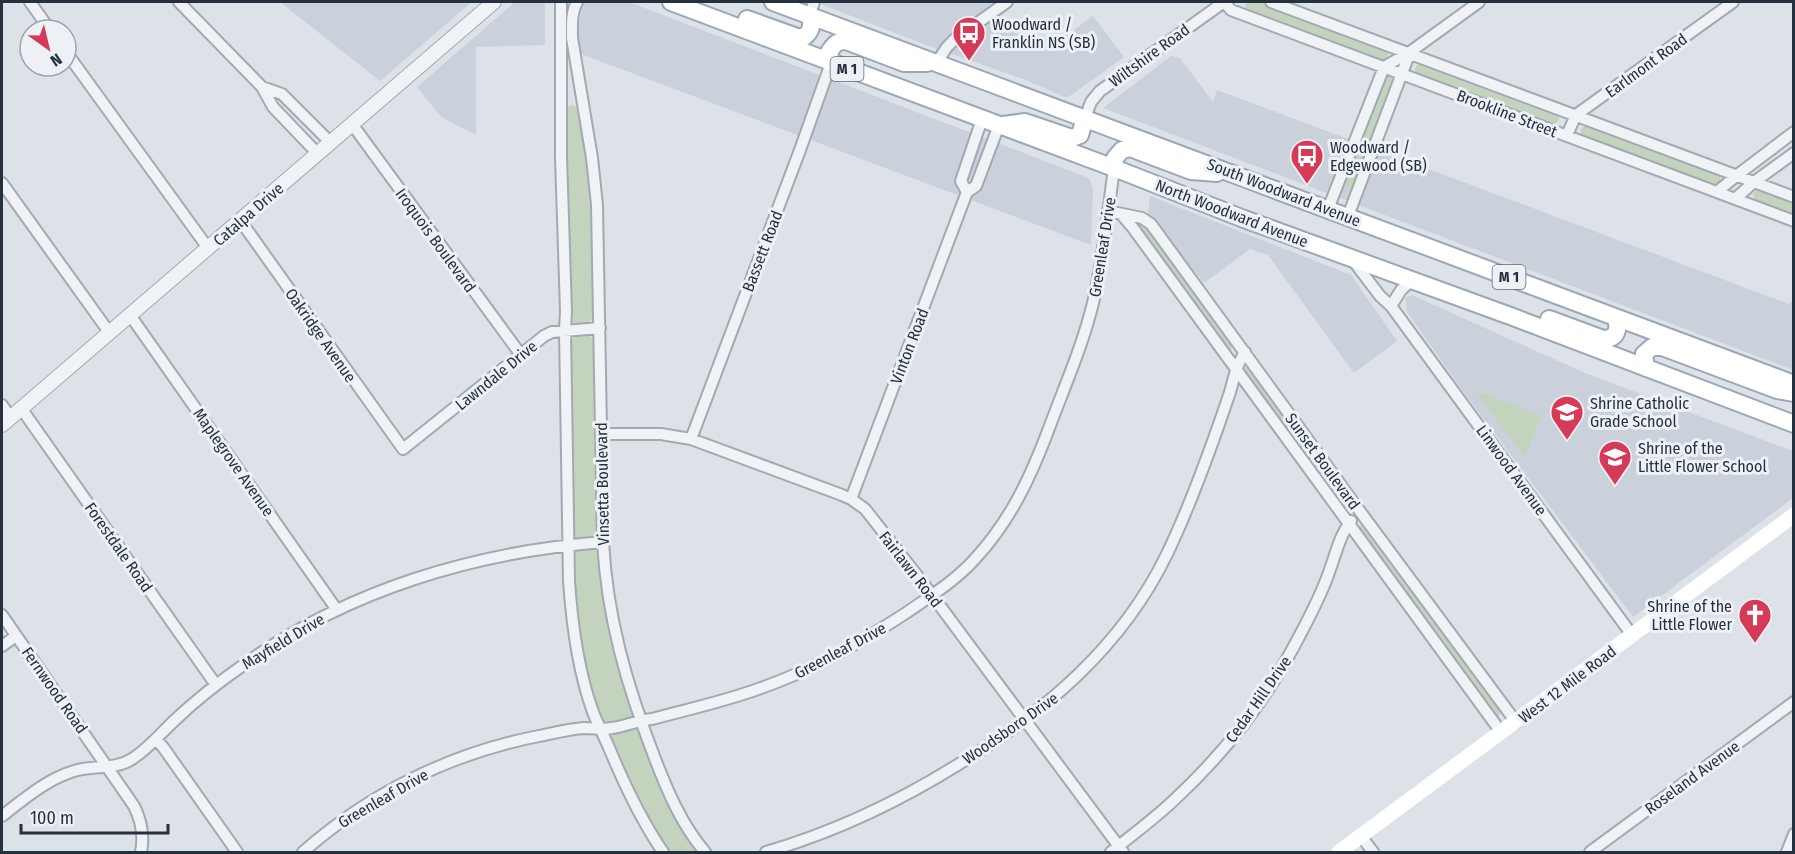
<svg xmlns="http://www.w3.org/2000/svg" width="1795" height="854" viewBox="0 0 1795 854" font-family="'Fira Sans Condensed',sans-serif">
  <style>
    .built { fill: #cbd1da }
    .green { fill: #c4d3be }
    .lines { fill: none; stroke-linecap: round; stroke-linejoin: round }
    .minor-casing { stroke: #a2a9b2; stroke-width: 14 }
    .tertiary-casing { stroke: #a2a9b2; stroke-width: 16 }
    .primary-casing { stroke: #9ca7b5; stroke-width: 20 }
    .minor { stroke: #f0f3f6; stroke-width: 10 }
    .tertiary { stroke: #f0f3f6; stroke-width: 14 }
    .secondary { stroke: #fff; stroke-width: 15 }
    .primary { stroke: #fff; stroke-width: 16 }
    .labels { text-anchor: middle; stroke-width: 6; stroke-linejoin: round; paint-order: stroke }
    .shield { fill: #edf1f6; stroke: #626b77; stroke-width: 1.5 }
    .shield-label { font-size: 15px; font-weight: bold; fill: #263140 }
    .poi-label { font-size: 16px; fill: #263140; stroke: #edf1f6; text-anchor: start }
    .street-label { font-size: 16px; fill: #263140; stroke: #edf1f6 }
  </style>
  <rect width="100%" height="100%" fill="#dde2e8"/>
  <path class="built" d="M280,2H472L380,81Z
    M515,2H545V45L476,47V135L441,117L417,87Z
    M585,2H629L1089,178L1093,188L1091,245L581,54L577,33L582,8Z
    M815,2H994L1001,23L1056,43L1093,16L1124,57L1067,98L1023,79L926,45Z
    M1171,56L1180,58L1213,102L1217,90L1789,304L1793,300V370L1103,108Z
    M1150,196L1351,275L1397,341L1354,373L1268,255L1250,249L1204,283L1148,213Z
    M1412,295L1585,373L1793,451V498L1633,617L1462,390L1407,312L1405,298Z"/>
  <path class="green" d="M1247,2H1260L1386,48C1389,53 1389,56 1385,60H1378L1248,11L1245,6Z
    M1421,63L1555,112L1558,115L1559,120L1555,125H1550L1419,75L1415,73V69L1418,64Z
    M1388,74L1395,78L1356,184L1353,187L1348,188L1345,184L1344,180L1385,75Z
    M573,105L578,109C587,162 592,214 593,267C593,284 596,302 593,318C588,326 576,326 570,320L565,110L569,106Z
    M1587,124L1718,174L1720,176V182L1716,185H1711L1585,137L1581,134V129Z
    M1759,189L1793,202V216L1755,201L1753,193Z
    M1141,224L1150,229L1232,343V349L1227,351L1136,226L1137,225Z
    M587,335L590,336L594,341L598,537L596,539L577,541L573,537L569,342L574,337Z
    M1246,367H1249L1348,503L1345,506L1342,507L1242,370Z
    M1475,391L1541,415L1525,458Z
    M1361,524H1364L1501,709L1499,716H1495L1358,527Z
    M594,547L599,552C601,593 607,632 619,671C624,686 631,700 634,716L633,718C626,720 613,727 606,724C598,721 596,707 594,700C580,653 575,606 572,557C575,547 585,548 594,547Z
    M636,726L639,728L700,852H666L640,808L610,738L613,733Z"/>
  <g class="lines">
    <g class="minor-casing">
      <path id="minor" d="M30,2L50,30
        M179,2L262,87L273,107L318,154
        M561,2V157L566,311L565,330L569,581C572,625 578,671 593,712C598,725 605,738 610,750C625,786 641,820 663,852
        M577,2C571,13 572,25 572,38L592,158L597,205L603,542C607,617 627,686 654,756C667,790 681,824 705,852
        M1224,2L1231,10L1794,221
        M1271,2L1794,197
        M810,15L814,2
        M66,52L208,248
        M937,62L947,47L955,39L1007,2
        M262,87L282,94L331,143
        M1085,118L1091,102L1100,91L1224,2
        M352,124L521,355
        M1567,135L1576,115L1733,2
        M2,183L109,332
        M1718,191L1736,176L1794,132
        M967,192L961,181L982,119
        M1736,198L1754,182L1794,153
        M1328,209L1384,67L1410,52L1479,2
        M1108,211L1142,218L1151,224L1359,510L1516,722
        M1121,214L1133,228L1501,732
        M1348,216L1410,52
        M240,220L403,449L544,336L552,332L600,328
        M1352,259L1380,296L1391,306L1632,635
        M1391,306L1401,290L1411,281
        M130,315L337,610
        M2,405L10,417
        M21,408L216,685
        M601,434H661L691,439L842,495L851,499L865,509L923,583L1123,852
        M691,439L800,150L831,63
        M851,499L967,192L976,186L999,125
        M2,615L134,806C141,820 144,837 141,852
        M2,646L16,636
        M156,740L163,747L237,852
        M2,816C24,799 47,779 74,771C93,765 115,770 132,759C148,749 161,733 175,720C196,700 219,682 242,666C347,590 475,552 603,542
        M1361,836L1373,852
        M303,852C370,793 451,753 539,736C554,733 569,729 584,728C594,728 603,730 612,728C626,726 638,720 652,719C689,709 726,701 761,688C813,670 860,643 906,613C929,597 955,581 974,560C1012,519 1032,474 1051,423C1066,383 1083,344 1093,303C1103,259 1108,213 1114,168
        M766,852C835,832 898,802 959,764C1045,712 1122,647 1167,554C1191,504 1210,451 1228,398C1232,388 1233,378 1237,368C1239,362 1242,357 1245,352
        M1111,852C1132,835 1154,819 1174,800C1226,752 1269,696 1301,633C1311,614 1321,595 1328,575C1335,557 1339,536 1351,521
        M1590,852L1794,702
        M1787,852L1794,834"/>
    </g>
    <g class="tertiary-casing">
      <path id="tertiary" d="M2,425L494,2"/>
    </g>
    <g class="primary-casing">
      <path id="primary" d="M671,2L1114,168L1244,219L1513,317L1794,424
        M773,2L1794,384
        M747,19L797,37H804C812,31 812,25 810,15
        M831,63L829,52C834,45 836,41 846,41L904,63H927
        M1003,125L1025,122L1072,138L1080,135L1085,118
        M1114,168L1115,158L1122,150L1130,148L1191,171L1217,173
        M1549,319L1603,339C1617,339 1620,329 1615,317
        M1646,368L1644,354L1652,347H1662L1777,390L1794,393"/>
    </g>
    <use href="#minor" class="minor"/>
    <use href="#tertiary" class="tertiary"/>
    <path class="secondary" d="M1339,852L1794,515"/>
    <use href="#primary" class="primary"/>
  </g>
  <defs>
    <g id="bus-pin" transform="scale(1.725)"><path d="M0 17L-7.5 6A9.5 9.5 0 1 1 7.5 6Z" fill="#d63a59" stroke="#edf1f6"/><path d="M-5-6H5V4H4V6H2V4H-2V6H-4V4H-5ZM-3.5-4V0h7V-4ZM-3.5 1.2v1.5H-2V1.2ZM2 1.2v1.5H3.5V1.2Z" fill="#fff"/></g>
    <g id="school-pin" transform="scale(1.725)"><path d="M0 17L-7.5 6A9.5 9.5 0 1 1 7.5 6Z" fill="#d63a59" stroke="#edf1f6"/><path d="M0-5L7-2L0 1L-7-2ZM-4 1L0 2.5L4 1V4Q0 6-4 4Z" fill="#fff"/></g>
    <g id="church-pin" transform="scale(1.725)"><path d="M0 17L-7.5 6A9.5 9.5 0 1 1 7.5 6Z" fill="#d63a59" stroke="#edf1f6"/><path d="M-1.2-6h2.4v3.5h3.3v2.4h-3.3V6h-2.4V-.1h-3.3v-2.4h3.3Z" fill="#fff"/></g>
  </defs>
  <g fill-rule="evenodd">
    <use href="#bus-pin" x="969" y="33"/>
    <use href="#bus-pin" x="1307" y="156"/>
    <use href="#school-pin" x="1567" y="412"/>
    <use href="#school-pin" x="1615" y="457"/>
    <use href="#church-pin" x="1755" y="615"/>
  </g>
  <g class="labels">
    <g class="shield">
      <rect x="830.5" y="57" width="33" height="24" rx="4.5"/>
      <rect x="1492.5" y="265" width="33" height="24" rx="4.5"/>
    </g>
    <g class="shield-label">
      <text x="847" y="74">M 1</text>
      <text x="1509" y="282">M 1</text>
    </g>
    <g class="poi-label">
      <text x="992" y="30">Woodward /<tspan x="992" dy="18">Franklin NS (SB)</tspan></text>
      <text x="1330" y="153">Woodward /<tspan x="1330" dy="18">Edgewood (SB)</tspan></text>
      <text x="1590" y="409">Shrine Catholic<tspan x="1590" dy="18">Grade School</tspan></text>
      <text x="1638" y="454">Shrine of the<tspan x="1638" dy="18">Little Flower School</tspan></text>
      <text x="1732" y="612" text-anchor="end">Shrine of the<tspan x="1732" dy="18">Little Flower</tspan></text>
    </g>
    <g class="street-label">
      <text transform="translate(1149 55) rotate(-36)" y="6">Wiltshire Road</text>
      <text transform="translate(1646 65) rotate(-36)" y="6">Earlmont Road</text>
      <text transform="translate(1507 113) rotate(21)" y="6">Brookline Street</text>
      <text transform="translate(1284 192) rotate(21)" y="6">South Woodward Avenue</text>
      <text transform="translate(1232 213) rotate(21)" y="6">North Woodward Avenue</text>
      <text transform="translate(248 214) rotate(-41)" y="6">Catalpa Drive</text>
      <text transform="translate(436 240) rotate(54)" y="6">Iroquois Boulevard</text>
      <text transform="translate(1102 247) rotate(-81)" y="6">Greenleaf Drive</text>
      <text transform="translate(762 251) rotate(-69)" y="6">Bassett Road</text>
      <text transform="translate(321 335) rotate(55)" y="6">Oakridge Avenue</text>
      <text transform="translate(909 346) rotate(-69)" y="6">Vinton Road</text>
      <text transform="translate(496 375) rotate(-39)" y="6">Lawndale Drive</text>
      <text transform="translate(1323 461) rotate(54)" y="6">Sunset Boulevard</text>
      <text transform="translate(234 462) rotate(55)" y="6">Maplegrove Avenue</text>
      <text transform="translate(1512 470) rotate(54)" y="6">Linwood Avenue</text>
      <text transform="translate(602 484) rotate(-91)" y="6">Vinsetta Boulevard</text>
      <text transform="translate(119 547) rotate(55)" y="6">Forestdale Road</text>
      <text transform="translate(911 569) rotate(52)" y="6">Fairlawn Road</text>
      <text transform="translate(283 641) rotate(-31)" y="6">Mayfield Drive</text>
      <text transform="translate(840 650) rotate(-28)" y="6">Greenleaf Drive</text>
      <text transform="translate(1567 684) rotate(-37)" y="6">West 12 Mile Road</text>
      <text transform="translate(55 690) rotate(55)" y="6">Fernwood Road</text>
      <text transform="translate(1258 699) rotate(-55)" y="6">Cedar Hill Drive</text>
      <text transform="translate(1010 728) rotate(-35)" y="6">Woodsboro Drive</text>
      <text transform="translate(1692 777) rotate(-36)" y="6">Roseland Avenue</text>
      <text transform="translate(383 798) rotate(-30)" y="6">Greenleaf Drive</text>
    </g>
  </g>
  <rect width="1795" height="854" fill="none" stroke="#263140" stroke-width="6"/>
  <g transform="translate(48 48) rotate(146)"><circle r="28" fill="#edf1f6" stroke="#9da4ad" stroke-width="1.5"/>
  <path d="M0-4.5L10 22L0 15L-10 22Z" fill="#d63a59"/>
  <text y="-9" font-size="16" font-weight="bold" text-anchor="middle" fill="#263140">N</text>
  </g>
  <path d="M21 824v9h147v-9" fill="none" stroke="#263140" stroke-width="3"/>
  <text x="30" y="824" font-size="18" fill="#263140" stroke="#edf1f6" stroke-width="4.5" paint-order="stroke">100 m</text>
</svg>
